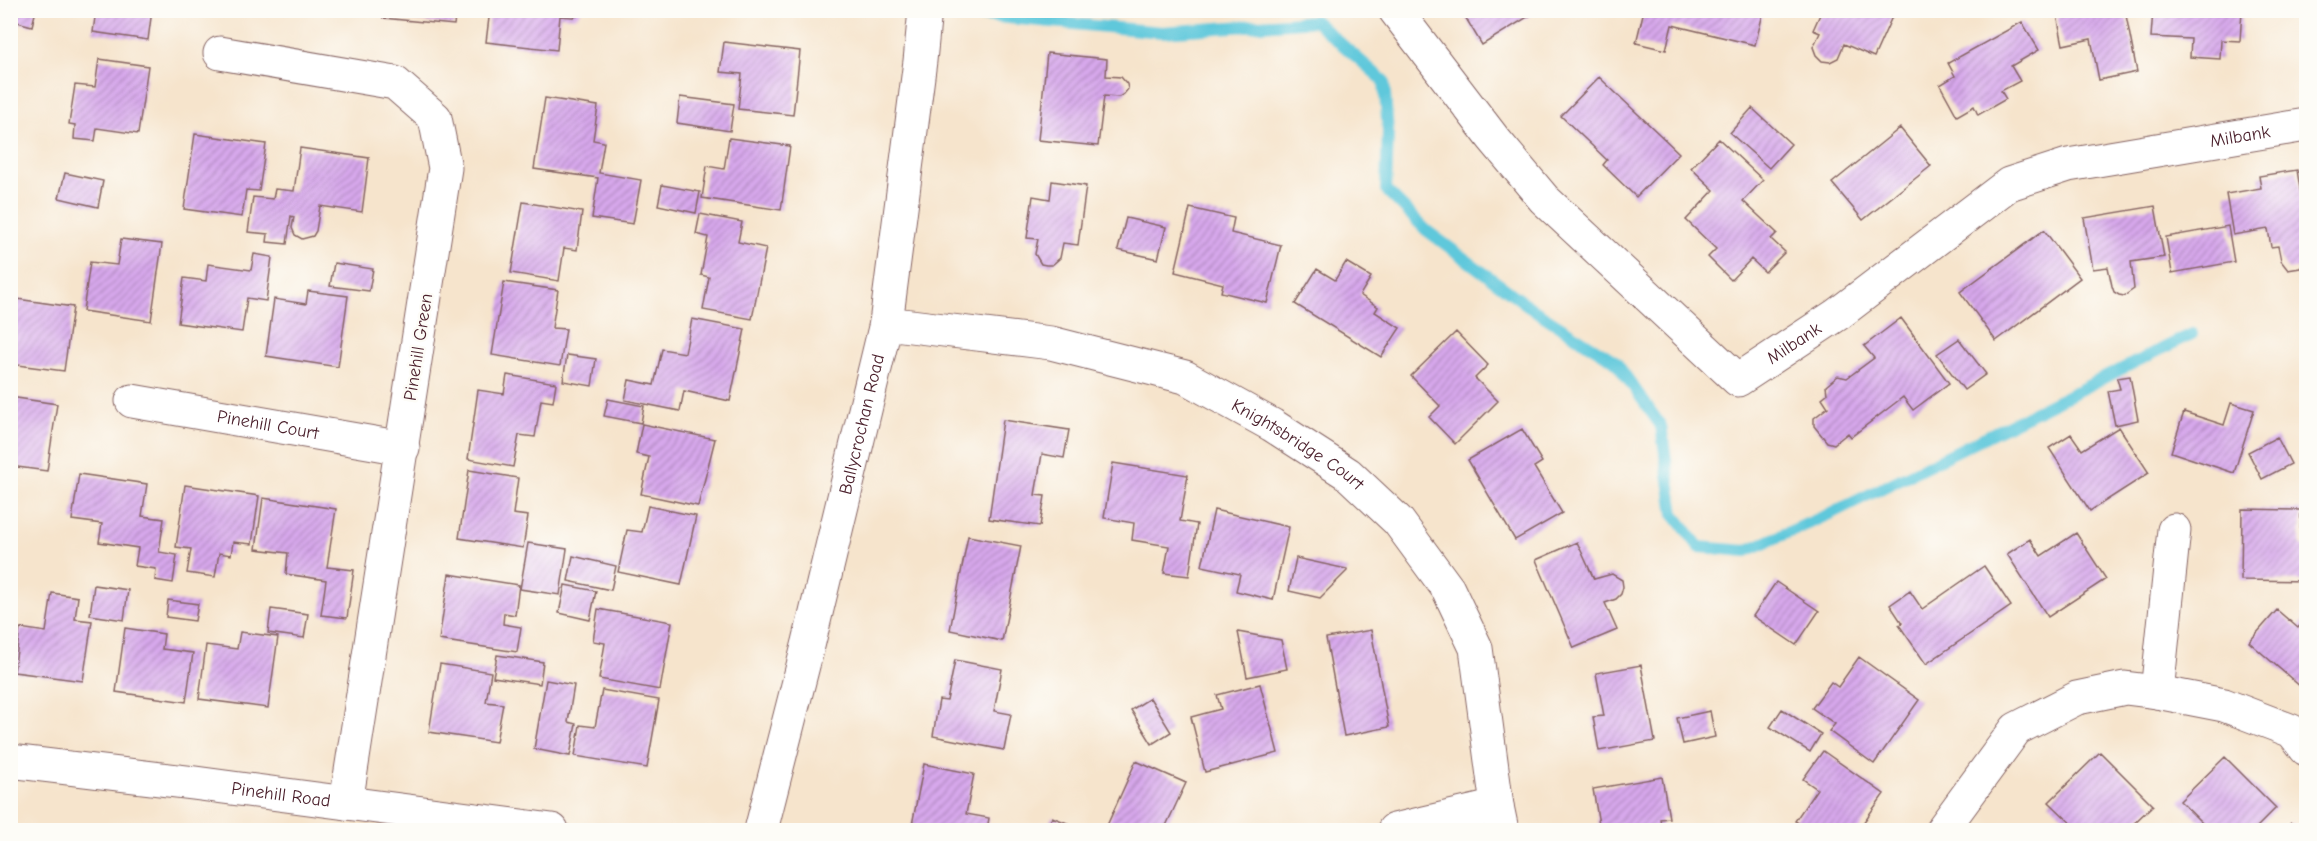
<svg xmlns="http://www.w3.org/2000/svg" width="2317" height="841" viewBox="0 0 2317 841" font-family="'Comic Neue',sans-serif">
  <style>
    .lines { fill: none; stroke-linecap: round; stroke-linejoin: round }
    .stream { stroke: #5fc8db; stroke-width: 12 }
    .building { fill: url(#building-hatch) }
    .minor-casing { stroke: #866463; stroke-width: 35 }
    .minor { stroke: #fff; stroke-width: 33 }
    .labels { text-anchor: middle; stroke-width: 5; stroke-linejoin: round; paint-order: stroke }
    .street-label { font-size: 18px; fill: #4a1f2b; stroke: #fdfcf7 }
  </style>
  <defs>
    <pattern id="building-hatch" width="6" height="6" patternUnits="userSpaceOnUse" patternTransform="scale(1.5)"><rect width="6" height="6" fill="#d7a8ec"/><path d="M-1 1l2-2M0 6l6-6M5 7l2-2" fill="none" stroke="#b088bf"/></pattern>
  </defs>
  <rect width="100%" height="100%" fill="#fdfcf7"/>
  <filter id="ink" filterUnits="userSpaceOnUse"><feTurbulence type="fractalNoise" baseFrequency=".0167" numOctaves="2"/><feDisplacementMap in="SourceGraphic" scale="12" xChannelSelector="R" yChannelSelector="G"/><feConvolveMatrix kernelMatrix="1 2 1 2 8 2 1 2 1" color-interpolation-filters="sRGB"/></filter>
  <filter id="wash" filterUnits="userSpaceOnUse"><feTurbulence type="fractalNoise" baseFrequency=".008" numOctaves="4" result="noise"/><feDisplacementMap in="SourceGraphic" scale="24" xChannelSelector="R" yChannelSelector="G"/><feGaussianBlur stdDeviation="1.35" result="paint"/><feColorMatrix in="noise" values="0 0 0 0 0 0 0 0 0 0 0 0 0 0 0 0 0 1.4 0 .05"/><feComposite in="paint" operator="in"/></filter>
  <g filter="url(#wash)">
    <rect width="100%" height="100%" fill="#f6e4cc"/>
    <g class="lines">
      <path class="stream" d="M975,15L1162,32L1315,21L1384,81L1388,132L1386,190L1426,230L1534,310L1615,361L1661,426L1674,514L1699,547L1746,551L1834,512L2192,334"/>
    </g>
    <g id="blocks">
      <path class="building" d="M10,10H36L32,26L10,20Z
        M96,10H152L148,40L93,32Z
        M384,10H456L454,25L383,18Z
        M490,10H582L577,16L573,17L560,16L557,50L486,42Z
        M1461,10H1539L1482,45Z
        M1644,10H1764L1755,45L1672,25L1666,50L1636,43Z
        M1822,10H1895L1874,57L1844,44L1838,58L1830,62L1822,61L1816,55L1813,47L1820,33L1813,30Z
        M2082,10H2125L2137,72L2099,80L2091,39L2063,45L2057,15Z
        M2153,10H2242L2240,41L2221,40L2220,59L2190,57L2191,39L2151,37Z
        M2022,22L2039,50L2011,66L2020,81L2001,91L2006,99L1978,115L1974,106L1957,116L1940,85L1955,76L1948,63Z
        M11,25L15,36L14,44L10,51Z
        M724,42L800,51L793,115L738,109L742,74L720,72Z
        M1047,53L1107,59L1106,76L1121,77L1127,84L1128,89L1124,94L1119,97L1104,96L1098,146L1038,140Z
        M99,59L148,66L138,134L97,128L95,141L74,139L75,125L69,124L75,85L95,87Z
        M1599,77L1679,153L1636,197L1603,165L1607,160L1561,116Z
        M680,97L734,104L730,131L677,123Z
        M545,98L598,106L593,140L604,142L599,173L641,180L633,224L592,218L598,178L534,169Z
        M1752,108L1791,144L1769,168L1730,133Z
        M1900,128L1931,166L1863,220L1832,183Z
        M195,134L266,144L259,191L246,190L242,217L184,209Z
        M729,138L790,146L781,210L702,198L707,166L724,169Z
        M1719,139L1763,180L1743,201L1777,233L1771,239L1785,252L1765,272L1751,259L1731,280L1708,257L1716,249L1686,220L1714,190L1691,168Z
        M300,148L369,158L362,212L320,206L316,231L313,236L302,239L295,235L292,228L294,217L291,216L287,244L267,242L268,234L248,232L253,197L273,199L275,189L294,191Z
        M2297,170L2306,226V241L2302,242L2304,263L2300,268L2288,270L2281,261L2278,246L2271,247L2268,229L2233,235L2226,194L2261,188L2259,176Z
        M65,173L103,181L98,207L59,198Z
        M1052,181L1086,186L1078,245L1063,243L1060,258L1052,265H1046L1041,264L1035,254L1038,239L1027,238L1033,196L1050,199Z
        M662,185L700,192L696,213L658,205Z
        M523,202L582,212L577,250L564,248L559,281L511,273Z
        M2155,206L2164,257L2131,262L2134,289L2124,296L2119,295L2114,292L2112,286L2108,267L2093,269L2084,218Z
        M1190,208L1234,218L1231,233L1281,245L1267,303L1221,292L1223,284L1175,272Z
        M700,214L742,222L738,242L766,248L752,319L703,310L709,277L701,275L708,237L696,234Z
        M1126,218L1166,227L1158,259L1118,250Z
        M2228,226L2234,262L2172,273L2166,237Z
        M2044,230L2080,278L1996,341L1960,292Z
        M121,239L162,244L151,321L83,311L90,262L117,265Z
        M254,254L272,257L266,301L247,298L242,332L178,323L184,278L206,281L208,264L251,270Z
        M1346,262L1371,277L1360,295L1378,307L1375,312L1400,328L1381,357L1295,304L1317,269L1335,280Z
        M334,263L373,269L369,291L330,286Z
        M504,282L558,290L552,328L566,329L560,366L492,355Z
        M308,291L348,296L338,367L266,356L274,299L306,304Z
        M10,298L73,307L64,371L10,364L13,329L10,328Z
        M1901,318L1949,383L1913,410L1903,397L1851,437L1848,433L1834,444L1827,442L1814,426V418L1828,407L1822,398L1827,394L1826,386L1838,376L1847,378L1874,358L1864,346Z
        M692,319L745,329L730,401L684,391L680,411L625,400L629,380L654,385L662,349L685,353Z
        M1456,332L1488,365L1475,378L1498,401L1455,444L1429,417L1440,406L1411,376Z
        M1959,339L1986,374L1964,390L1937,354Z
        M567,355L596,359L592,386L563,381Z
        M507,375L556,383L553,402L541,400L535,437L519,435L513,467L468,459L478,390L504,394Z
        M2130,376L2138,420L2115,425L2108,391L2120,389L2117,378Z
        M10,397L57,404L47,471L10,466Z
        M608,399L644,406L641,423L604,416Z
        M2231,403L2254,410L2234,473L2171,452L2184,412L2224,425Z
        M1003,420L1069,430L1064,458L1042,454L1035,495L1045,496L1040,526L989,519Z
        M642,424L715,439L698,506L641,494L649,457L636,454Z
        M2119,427L2149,473L2090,511L2049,448L2071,434L2082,450Z
        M1522,429L1542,462L1534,467L1562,513L1515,540L1468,460Z
        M2277,437L2291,464L2262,479L2248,452Z
        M1113,463L1188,475L1180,521L1197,524L1189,576L1164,573L1169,546L1132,540L1134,523L1104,518Z
        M469,470L518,478L513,514L528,516L523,548L459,538Z
        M79,474L147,484L142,516L164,519L159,552L177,555L173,583L155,580L156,569L135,566L138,548L99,542L102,524L72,520Z
        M185,485L259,496L252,544L233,542L231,555L219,553L215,577L187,573L191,549L176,547Z
        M263,498L336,509L327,567L354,570L347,618L321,615L326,580L286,574L288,553L256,549Z
        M648,506L696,516L681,585L618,572L627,530L642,532Z
        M2242,509L2301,510L2300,546L2306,547V581L2241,580Z
        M1214,510L1289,527L1273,600L1236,591L1240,574L1202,566Z
        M2076,533L2106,579L2048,617L2007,554L2030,539L2041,556Z
        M968,536L1021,546L1002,641L950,630Z
        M1577,542L1594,579L1612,574L1622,580L1623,587L1621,594L1616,599L1605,603L1617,630L1574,648L1536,560Z
        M528,543L567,549L560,595L520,589Z
        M573,556L616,566L611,590L568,581Z
        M1296,558L1347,569V571L1320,598L1289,591Z
        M1984,566L2011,606L1926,664L1899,625L1902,623L1890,605L1910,591L1922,609Z
        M449,574L519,585L515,615L504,613L503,624L521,627L517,652L439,640Z
        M1776,582L1819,611L1796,645L1753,616Z
        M94,585L128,590L124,620L90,615Z
        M565,585L596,591L590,620L559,613Z
        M52,593L78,597L75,619L92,621L83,681L14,672L20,628L46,632Z
        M168,600L198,604L195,621L166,617Z
        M271,609L308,614L304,638L268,633Z
        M598,609L672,622L660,690L599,679L605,643L593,641Z
        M2277,610L2298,628L2306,618V683L2302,688L2249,642Z
        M125,628L164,634L162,649L193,653L186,702L116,692Z
        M1371,630L1389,727L1344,736L1326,638Z
        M240,632L278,637L268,708L199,699L206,645L237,649Z
        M1238,632L1281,640L1287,669L1247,677Z
        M497,655L543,662L540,684L493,677Z
        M1859,657L1919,700L1874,764L1829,731L1835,724L1812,708L1831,682L1838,687Z
        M955,660L1002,669L994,711L1011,714L1004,750L933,736L939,700L947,701Z
        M440,664L491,672L486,702L503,704L496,742L429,732Z
        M1641,665L1655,741L1599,751L1593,717L1604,716L1596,673Z
        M546,680L574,685L568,722L576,724L570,756L534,749Z
        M1260,684L1278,753L1205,772L1191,717L1221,709L1217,695Z
        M602,690L659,700L647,768L575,756L580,725L595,727Z
        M1150,698L1171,732L1152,744L1131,710Z
        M1782,709L1821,734L1810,752L1770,727Z
        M1710,711L1715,737L1683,744L1677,718Z
        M1823,751L1884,794L1858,830H1809L1795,821L1817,789L1803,779Z
        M2100,752L2153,805L2127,830H2121L2116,825L2111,830H2078L2049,802Z
        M2225,757L2276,808L2254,830H2198L2204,825L2180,801Z
        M1136,761L1186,783L1164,830H1105Z
        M924,764L974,774L966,814L989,818L987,830H911Z
        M1662,777L1669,818L1660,819L1662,830H1600L1593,789Z
        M1052,817L1085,830H1047Z
        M2291,823L2299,830H2283Z"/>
    </g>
  </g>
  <g filter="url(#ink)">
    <use href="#blocks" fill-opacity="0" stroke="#866463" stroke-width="1.5"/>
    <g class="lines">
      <g class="minor-casing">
        <g id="minor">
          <path id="s1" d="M1395,10L1493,138L1544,199L1738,380L1838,314L2009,184L2068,165L2306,125"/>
          <path d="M220,53L395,83L435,118L445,168L346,803"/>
          <path id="s2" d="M886,323L1051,343L1185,377L1272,425L1348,474L1398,521L1448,589L1476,648L1497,806L1502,830"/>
          <path id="s3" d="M132,401L403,448"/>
          <path d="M2157,692L2174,530"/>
          <path id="s4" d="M10,761L194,783L552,830"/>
          <path id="s5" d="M761,830L809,642L886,323L920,61L925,10"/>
          <path d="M1394,830L1497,806"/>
          <path d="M1942,830L2016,729L2077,698L2125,688L2157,692L2224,705L2292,731L2306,749"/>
        </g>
      </g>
      <use href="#minor" class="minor"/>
    </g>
  </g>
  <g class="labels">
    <g class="street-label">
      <text dy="6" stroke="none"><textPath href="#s1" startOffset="1077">Milbank</textPath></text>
      <text dy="6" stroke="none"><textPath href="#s1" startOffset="573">Milbank</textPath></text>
      <text transform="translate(418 347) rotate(-81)" y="6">Pinehill Green</text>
      <text dy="6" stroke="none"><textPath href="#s3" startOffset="138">Pinehill Court</textPath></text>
      <text dy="6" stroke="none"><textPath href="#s5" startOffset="418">Ballycrochan Road</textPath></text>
      <text dy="6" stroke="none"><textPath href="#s2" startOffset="436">Knightsbridge Court</textPath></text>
      <text dy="6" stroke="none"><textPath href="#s4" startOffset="273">Pinehill Road</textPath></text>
    </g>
  </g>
  <rect width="2317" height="841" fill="none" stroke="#fdfcf7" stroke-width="36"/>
</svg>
